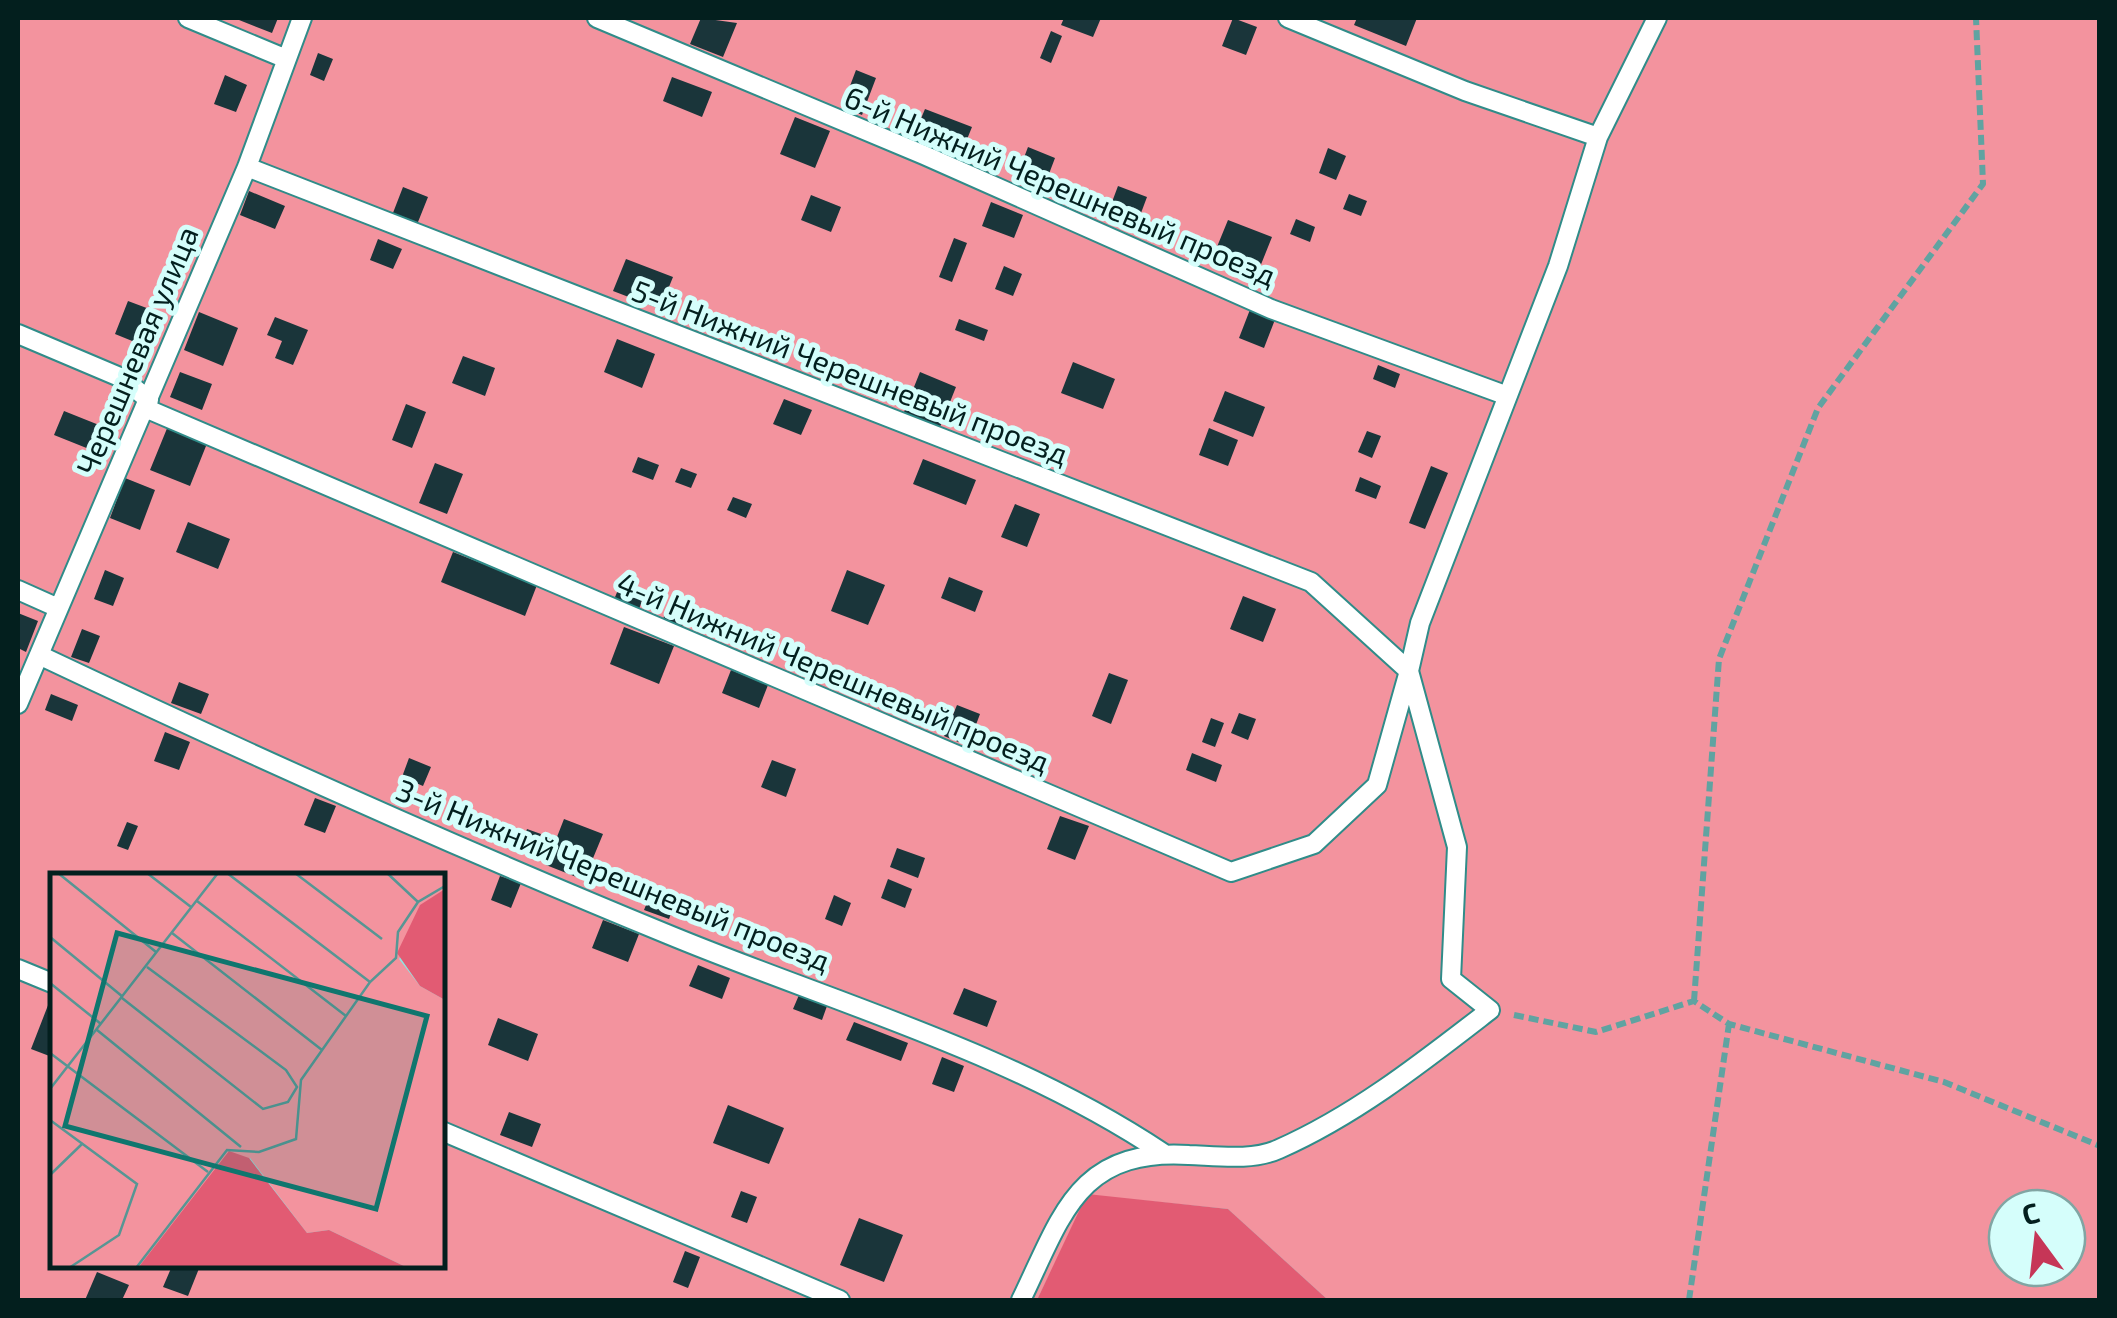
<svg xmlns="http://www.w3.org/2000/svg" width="2117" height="1318" viewBox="0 0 2117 1318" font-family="'Exo 2',sans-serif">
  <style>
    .green { fill: #f3939e; fill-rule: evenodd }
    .forest { fill: #e25b73 }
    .building { fill: #1a353a }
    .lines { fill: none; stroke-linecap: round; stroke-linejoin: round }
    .lane-casing { stroke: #308c89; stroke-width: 22 }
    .path { stroke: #60a3a1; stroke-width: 6; stroke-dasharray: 10 5; stroke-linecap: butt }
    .lane { stroke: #fff; stroke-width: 18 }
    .labels { text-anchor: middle; stroke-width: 10; stroke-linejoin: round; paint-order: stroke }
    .street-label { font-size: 30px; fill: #031f1e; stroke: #d5fefb }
    .inset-road { fill: none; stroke: #569694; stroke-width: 2.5 }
    .view { fill: #0f766e; fill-opacity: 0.15; stroke: #0f766e; stroke-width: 5 }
    .inset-edge { fill: none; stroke: #031f1e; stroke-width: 5 }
  </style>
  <rect width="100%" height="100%" fill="#8ee5e2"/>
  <path class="green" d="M18,18H2099V1300H1328L1228,1209L1088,1195L1037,1300H18ZM52,876H442V1266H52ZM2007,1208H2067V1268H2007Z"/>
  <path class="forest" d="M1087,1194L1228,1209L1328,1300H1037Z"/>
  <path class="building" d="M234,18H278L272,33Z
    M701,18L737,23L723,57L690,44Z
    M1064,18H1101L1093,37L1061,25Z
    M1233,18L1257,27L1246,55L1222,46Z
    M1357,18H1417L1406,46L1354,25Z
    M1051,31L1062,36L1051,63L1040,58Z
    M318,53L333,59L324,81L310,75Z
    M856,70L876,78L862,115L842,107Z
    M225,75L247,85L236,112L214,104Z
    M672,77L712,92L702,117L663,101Z
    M925,109L972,127L959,159L912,140Z
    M795,117L830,131L815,168L780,154Z
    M1028,147L1055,158L1044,187L1017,176Z
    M1328,148L1346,156L1336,180L1319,173Z
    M1118,186L1147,197L1135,229L1106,218Z
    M403,187L428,197L416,227L391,218Z
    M249,191L285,206L275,229L240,215Z
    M1349,194L1367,201L1361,216L1343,209Z
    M811,195L841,207L831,232L801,220Z
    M991,202L1023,215L1014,238L982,226Z
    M1296,219L1315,227L1310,242L1290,234Z
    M1228,220L1272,237L1256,277L1212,259Z
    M954,238L967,243L952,282L939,277Z
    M378,239L402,249L393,269L370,260Z
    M626,259L673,277L660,309L613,291Z
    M1004,266L1022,274L1013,296L995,289Z
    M128,301L160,313L147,347L115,334Z
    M1251,307L1276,317L1264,348L1239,338Z
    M199,312L238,328L223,366L184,350Z
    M275,317L308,330L293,365L275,358L282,341L267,335Z
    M959,319L988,330L984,341L955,330Z
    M617,339L655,354L642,388L604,372Z
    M463,356L495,368L485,396L452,383Z
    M1073,362L1115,379L1103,409L1061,393Z
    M1378,365L1400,374L1395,388L1373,379Z
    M180,372L212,384L202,410L170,397Z
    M920,372L956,387L938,432L902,417Z
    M1225,391L1265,407L1253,437L1213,421Z
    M784,399L812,410L801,435L773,424Z
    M406,404L426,412L412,448L392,440Z
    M64,411L104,427L94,451L54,435Z
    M168,426L208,441L190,486L150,470Z
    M1209,428L1238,440L1228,466L1199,455Z
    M1367,431L1381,436L1372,458L1358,452Z
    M638,457L659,465L653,480L632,472Z
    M923,459L976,480L966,505L913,484Z
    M435,463L463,474L447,514L419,503Z
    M1431,466L1448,473L1425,529L1409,523Z
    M681,468L697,474L691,488L675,482Z
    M1360,477L1381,486L1376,499L1355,491Z
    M125,478L155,490L140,530L110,518Z
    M733,497L752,504L746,518L727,510Z
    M1015,504L1040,514L1027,547L1001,537Z
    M188,522L230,539L218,569L176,552Z
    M453,552L537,585L525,616L441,582Z
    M105,570L124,578L113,606L94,599Z
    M847,570L885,585L868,625L831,611Z
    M949,577L983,591L975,612L941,598Z
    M620,585L644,595L638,612L613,602Z
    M1243,596L1276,609L1263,642L1230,629Z
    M669,603L688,610L681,629L662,622Z
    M703,610L727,619L720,638L696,629Z
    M18,613L38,621L26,652L18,648Z
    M624,627L674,646L659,684L610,664Z
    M82,629L100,636L89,663L71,657Z
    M731,670L768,685L759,708L722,693Z
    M1109,673L1128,680L1111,724L1092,716Z
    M179,682L209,694L201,714L171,703Z
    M51,694L78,705L72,721L45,710Z
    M957,705L980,714L968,746L944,736Z
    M1239,713L1256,719L1248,740L1231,733Z
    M1211,718L1224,723L1215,747L1202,742Z
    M165,732L190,742L179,770L154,761Z
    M1192,753L1222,765L1216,782L1186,770Z
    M409,758L431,767L423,786L402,777Z
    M772,760L796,769L786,797L761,787Z
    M315,798L336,806L325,833L304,825Z
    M1060,816L1089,826L1075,860L1047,849Z
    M564,819L603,834L584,880L546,865Z
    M127,822L138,826L128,850L117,846Z
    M527,829L541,834L534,853L520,848Z
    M897,848L925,858L918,878L890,867Z
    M500,876L521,883L511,908L491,900Z
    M888,879L912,889L905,908L881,898Z
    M654,885L678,895L669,919L644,910Z
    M834,895L851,903L842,926L825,919Z
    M603,920L639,934L628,962L592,948Z
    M698,965L730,978L722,999L689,986Z
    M964,988L997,1001L987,1027L953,1014Z
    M52,995V1057L31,1049Z
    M799,995L827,1006L822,1020L793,1009Z
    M498,1018L538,1034L528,1061L488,1045Z
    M854,1022L908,1043L901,1061L846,1040Z
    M942,1057L964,1066L954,1092L932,1084Z
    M728,1105L784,1128L769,1164L713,1143Z
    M509,1112L541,1124L532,1147L500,1135Z
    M741,1191L757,1197L747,1223L731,1217Z
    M859,1218L903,1235L884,1282L840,1265Z
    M685,1251L700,1257L688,1288L673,1282Z
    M172,1266H200L188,1296L163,1287Z
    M97,1272L129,1285L122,1300H85Z"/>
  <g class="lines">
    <g class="lane-casing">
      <path id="lane" d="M188,18L284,58
        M597,18L924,155L1271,309L1505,395
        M1288,18L1465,91L1598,137
        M18,334L122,378L149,400
        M145,408L1231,872L1314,844L1377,785L1409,671L1311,582L247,167
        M18,590L56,607
        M39,655C246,753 455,847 667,934C836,1004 1010,1051 1163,1153
        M18,704L247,167L302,18
        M18,969L52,983
        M442,1131L840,1300
        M1021,1300C1062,1216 1077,1148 1189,1155C1217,1156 1253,1161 1279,1149C1356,1115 1424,1061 1490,1010L1451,979L1457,847L1409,671L1420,623L1558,266L1598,137L1657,18"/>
    </g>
    <path class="path" d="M1694,1001L1719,659L1818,408L1983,184L1976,18
      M1514,1015L1596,1032L1694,1001L1729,1024L1944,1082L2100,1146
      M1689,1300L1729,1024"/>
    <use href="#lane" class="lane"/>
  </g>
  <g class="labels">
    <g class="street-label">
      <text transform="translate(1060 187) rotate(23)" y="10">6-й Нижний Черешневый проезд</text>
      <text transform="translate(138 351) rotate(-67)" y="10">Черешневая улица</text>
      <text transform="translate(850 373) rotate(21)" y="10">5-й Нижний Черешневый проезд</text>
      <text transform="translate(833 673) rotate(23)" y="10">4-й Нижний Черешневый проезд</text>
      <text transform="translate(613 876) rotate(22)" y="10">3-й Нижний Черешневый проезд</text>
    </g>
  </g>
  <g transform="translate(50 873)">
    <rect width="395" height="395" fill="#8ee5e2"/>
    <path d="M0,0H395V16L349,86L370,113L395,127V395H358L279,357L257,360L200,285L88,395H0Z" fill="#f3939e"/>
    <path d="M395,16V127L370,113L347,80L370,32ZM179,278L199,285L257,360L279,357L358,395H88Z" fill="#e25b73"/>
    <path class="inset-road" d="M8,0L106,79M97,0L141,34M177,0L320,109M245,0L332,66M337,0L368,29M147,28L296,143M122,60L272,177M0,64L73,124M0,110L51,151M72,125L213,236L238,229L247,214L236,197L97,94M47,157L191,274M0,180L158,299M0,216L168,0M0,247L87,311L69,362L19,395M0,302L33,270M86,395L177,277L209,279L246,266L251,207L320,109L346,85L348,59L368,29L395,13"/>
    <path class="view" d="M67,60L377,143L326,336L15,253Z"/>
    <rect width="395" height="395" class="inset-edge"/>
  </g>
  <rect width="2117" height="1318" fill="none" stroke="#031f1e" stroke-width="40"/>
  <g transform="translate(2037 1238) rotate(345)"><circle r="48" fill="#d5fefb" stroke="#81a5a3" stroke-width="2.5"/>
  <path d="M0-8L18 38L0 25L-18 38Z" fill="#c63657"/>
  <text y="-15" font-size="28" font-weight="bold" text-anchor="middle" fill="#031f1e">С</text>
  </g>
</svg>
